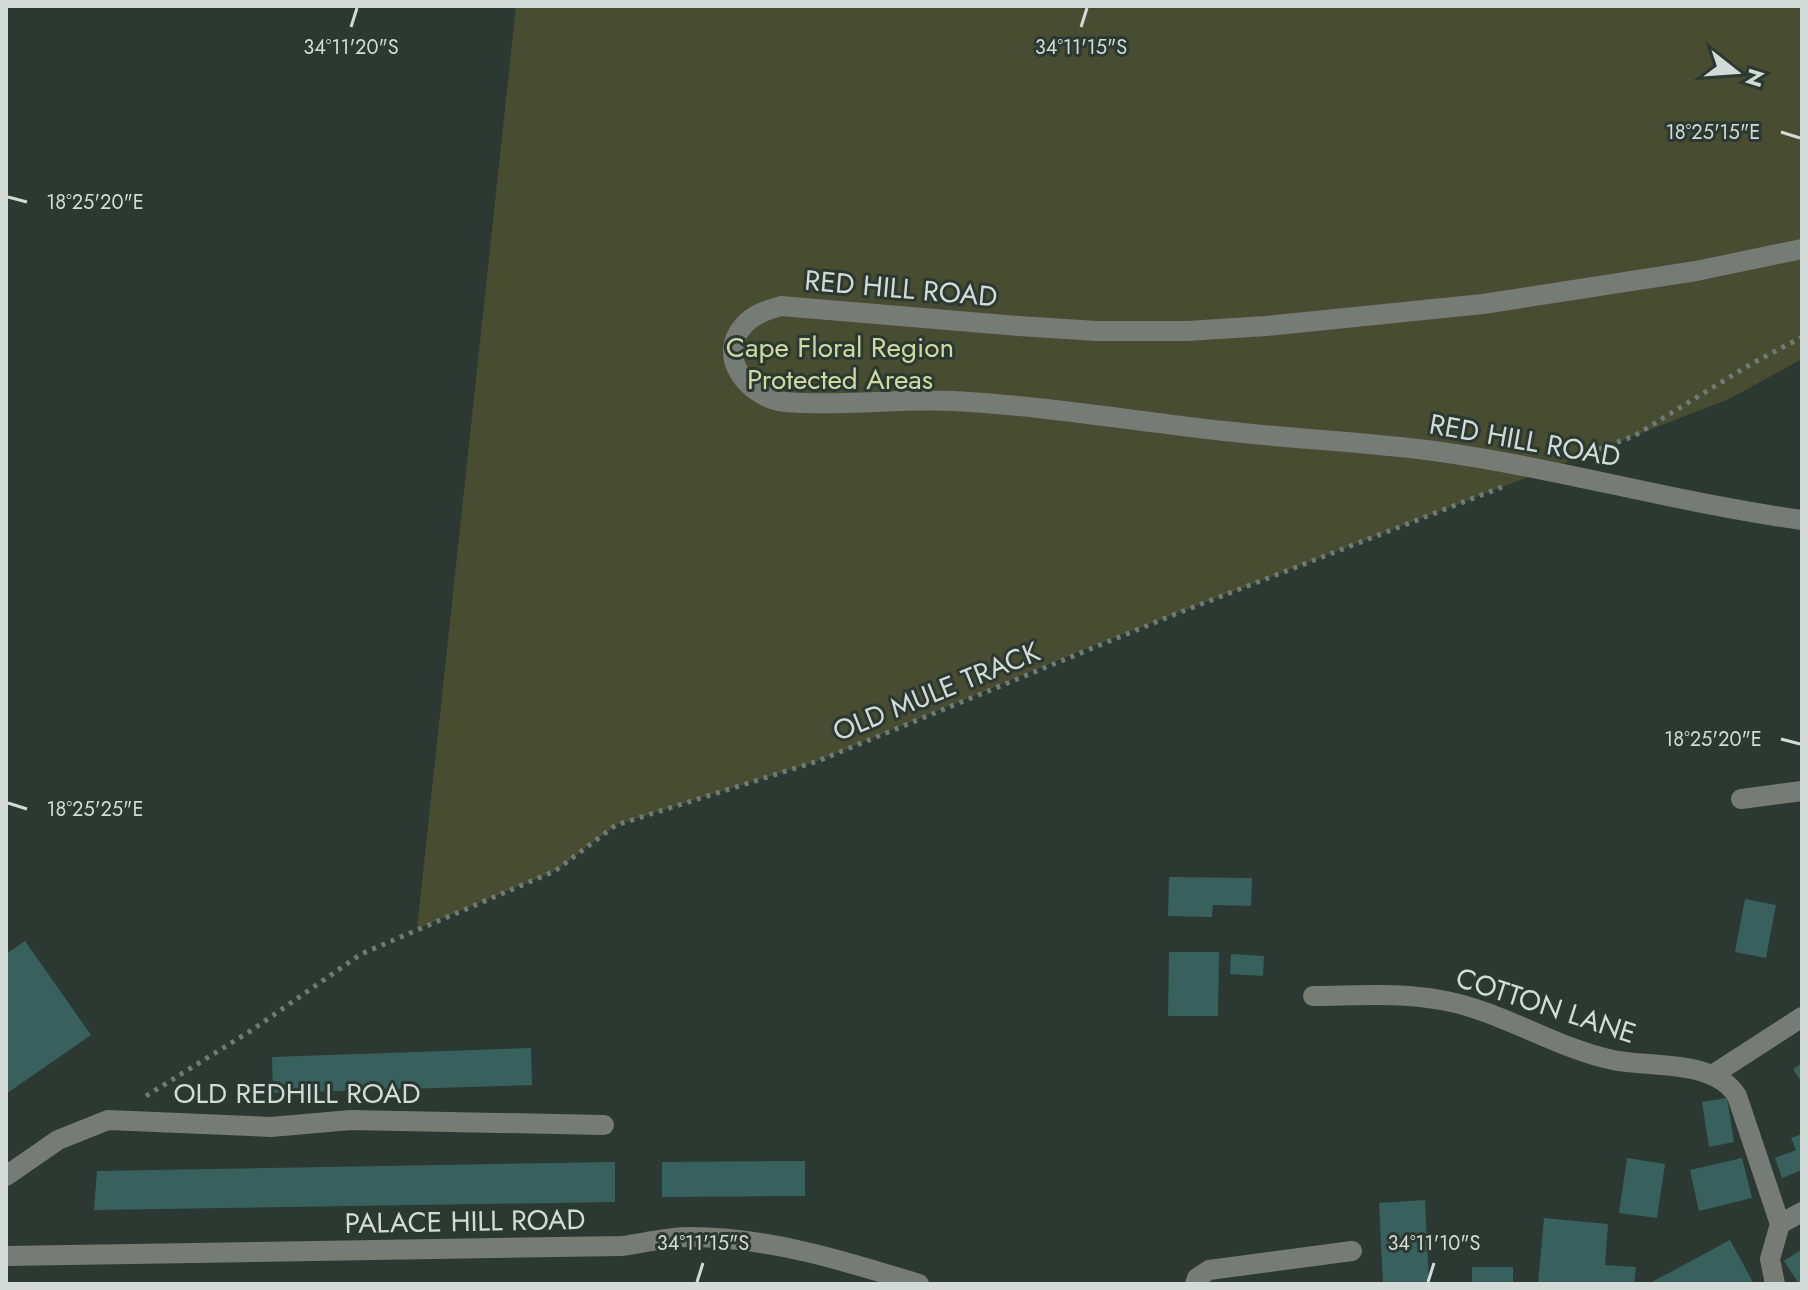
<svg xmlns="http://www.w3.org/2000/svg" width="1808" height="1290" viewBox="0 0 1808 1290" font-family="Jost,sans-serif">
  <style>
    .green { fill: #484c31 }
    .building { fill: #38615e }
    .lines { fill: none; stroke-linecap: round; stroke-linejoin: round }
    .path { stroke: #6e7a75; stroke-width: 5; stroke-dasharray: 4 6; stroke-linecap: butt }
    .minor { stroke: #767b75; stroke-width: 20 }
    .ticks { fill: none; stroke: #d2dbd7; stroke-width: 3 }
    .labels { text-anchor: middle; stroke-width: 6; stroke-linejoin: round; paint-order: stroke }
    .street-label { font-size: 28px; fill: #d2dbd7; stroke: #2b3932 }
    .park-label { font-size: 28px; fill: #d0d9a0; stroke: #2b3932 }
    .ticks-label { font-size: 20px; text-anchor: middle; fill: #d2dbd7; stroke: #2b3932; stroke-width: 6; stroke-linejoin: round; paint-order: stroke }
  </style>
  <rect width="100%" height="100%" fill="#2b3932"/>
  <path class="green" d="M516,6H1802V359L1729,399L1083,650L818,761L616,825L555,871L417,929Z"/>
  <path class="building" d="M1169,877L1252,878L1251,906L1213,905L1212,917L1168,916Z
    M1745,899L1776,905L1766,958L1735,952Z
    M25,941L91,1035L6,1094V954Z
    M1169,952H1219L1218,1016H1168Z
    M1231,954L1264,956L1263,976L1230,974Z
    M531,1048L532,1085L273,1093L272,1057Z
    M1802,1063V1083L1793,1069Z
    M1727,1098L1734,1142L1709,1147L1702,1102Z
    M1802,1134V1170L1782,1178L1775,1158L1796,1150L1791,1138Z
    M1627,1158L1665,1164L1657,1218L1619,1213Z
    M1742,1158L1752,1198L1699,1211L1690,1170Z
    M805,1161V1196L662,1197V1162Z
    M615,1162V1202L94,1210L97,1171Z
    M1425,1200L1429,1284H1383L1379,1203Z
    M1544,1218L1608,1224L1605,1265L1636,1267L1634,1284H1538Z
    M1730,1240L1754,1284H1654L1652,1282Z
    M1802,1249V1284H1799L1784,1261Z
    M1472,1267H1513V1284H1472Z"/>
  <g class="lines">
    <path class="path" d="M1589,453L1634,436L1751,364L1802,337
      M146,1096L252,1030L361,954L555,871L616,825L818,761L1168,617L1502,487"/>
    <path class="minor" d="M1802,249L1696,271L1483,304L1266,326L1187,331H1096L1019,326L781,306C767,310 754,314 744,325C714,358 751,399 785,402C842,407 898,398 954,401C1045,406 1134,421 1224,431C1294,439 1365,442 1434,451C1558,468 1678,503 1802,520
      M1741,799L1802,791
      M1313,996C1354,996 1399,992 1441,1000C1500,1010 1555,1048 1613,1060C1652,1068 1714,1059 1737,1096L1780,1224
      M1714,1074L1802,1017
      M6,1176L58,1140L108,1120L271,1127L351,1120L604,1125
      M6,1256L622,1246C644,1243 667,1237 690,1237C767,1237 846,1261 919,1284
      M1195,1284L1197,1278L1209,1270L1352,1251
      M1775,1284L1770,1259L1780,1224L1802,1212"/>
  </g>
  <path class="ticks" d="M351,27L357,8M1081,27L1087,8M1781,132L1800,138M8,197L27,202M1781,739L1800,744M8,803L27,809M697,1282L703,1263M1428,1282L1434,1263"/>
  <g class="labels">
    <g class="street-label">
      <text transform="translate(901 288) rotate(5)" y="10">RED HILL ROAD</text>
      <text transform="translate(1525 440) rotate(10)" y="10">RED HILL ROAD</text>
      <text transform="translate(936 691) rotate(-22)" y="10">OLD MULE TRACK</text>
      <text transform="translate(1546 1005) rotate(18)" y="10">COTTON LANE</text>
      <text x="297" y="1103">OLD REDHILL ROAD</text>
      <text transform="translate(465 1221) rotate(-1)" y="10">PALACE HILL ROAD</text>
    </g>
    <g class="park-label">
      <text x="840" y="357">Cape Floral Region<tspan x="840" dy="32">Protected Areas</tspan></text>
    </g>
  </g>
  <g class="ticks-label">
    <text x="351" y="54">34°11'20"S</text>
    <text x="1081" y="54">34°11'15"S</text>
    <text x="1713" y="139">18°25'15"E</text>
    <text x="95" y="209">18°25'20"E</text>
    <text x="1713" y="746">18°25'20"E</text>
    <text x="95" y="816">18°25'25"E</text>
    <text x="703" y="1250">34°11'15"S</text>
    <text x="1434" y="1250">34°11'10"S</text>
  </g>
  <rect width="1808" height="1290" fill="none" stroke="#d2dbd7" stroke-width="16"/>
  <g transform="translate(1736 72) rotate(107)" stroke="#2b3932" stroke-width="6" paint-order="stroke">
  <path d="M0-6L14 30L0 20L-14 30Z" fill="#d2dbd7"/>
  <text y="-12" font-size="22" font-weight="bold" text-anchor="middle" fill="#d2dbd7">N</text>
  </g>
</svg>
